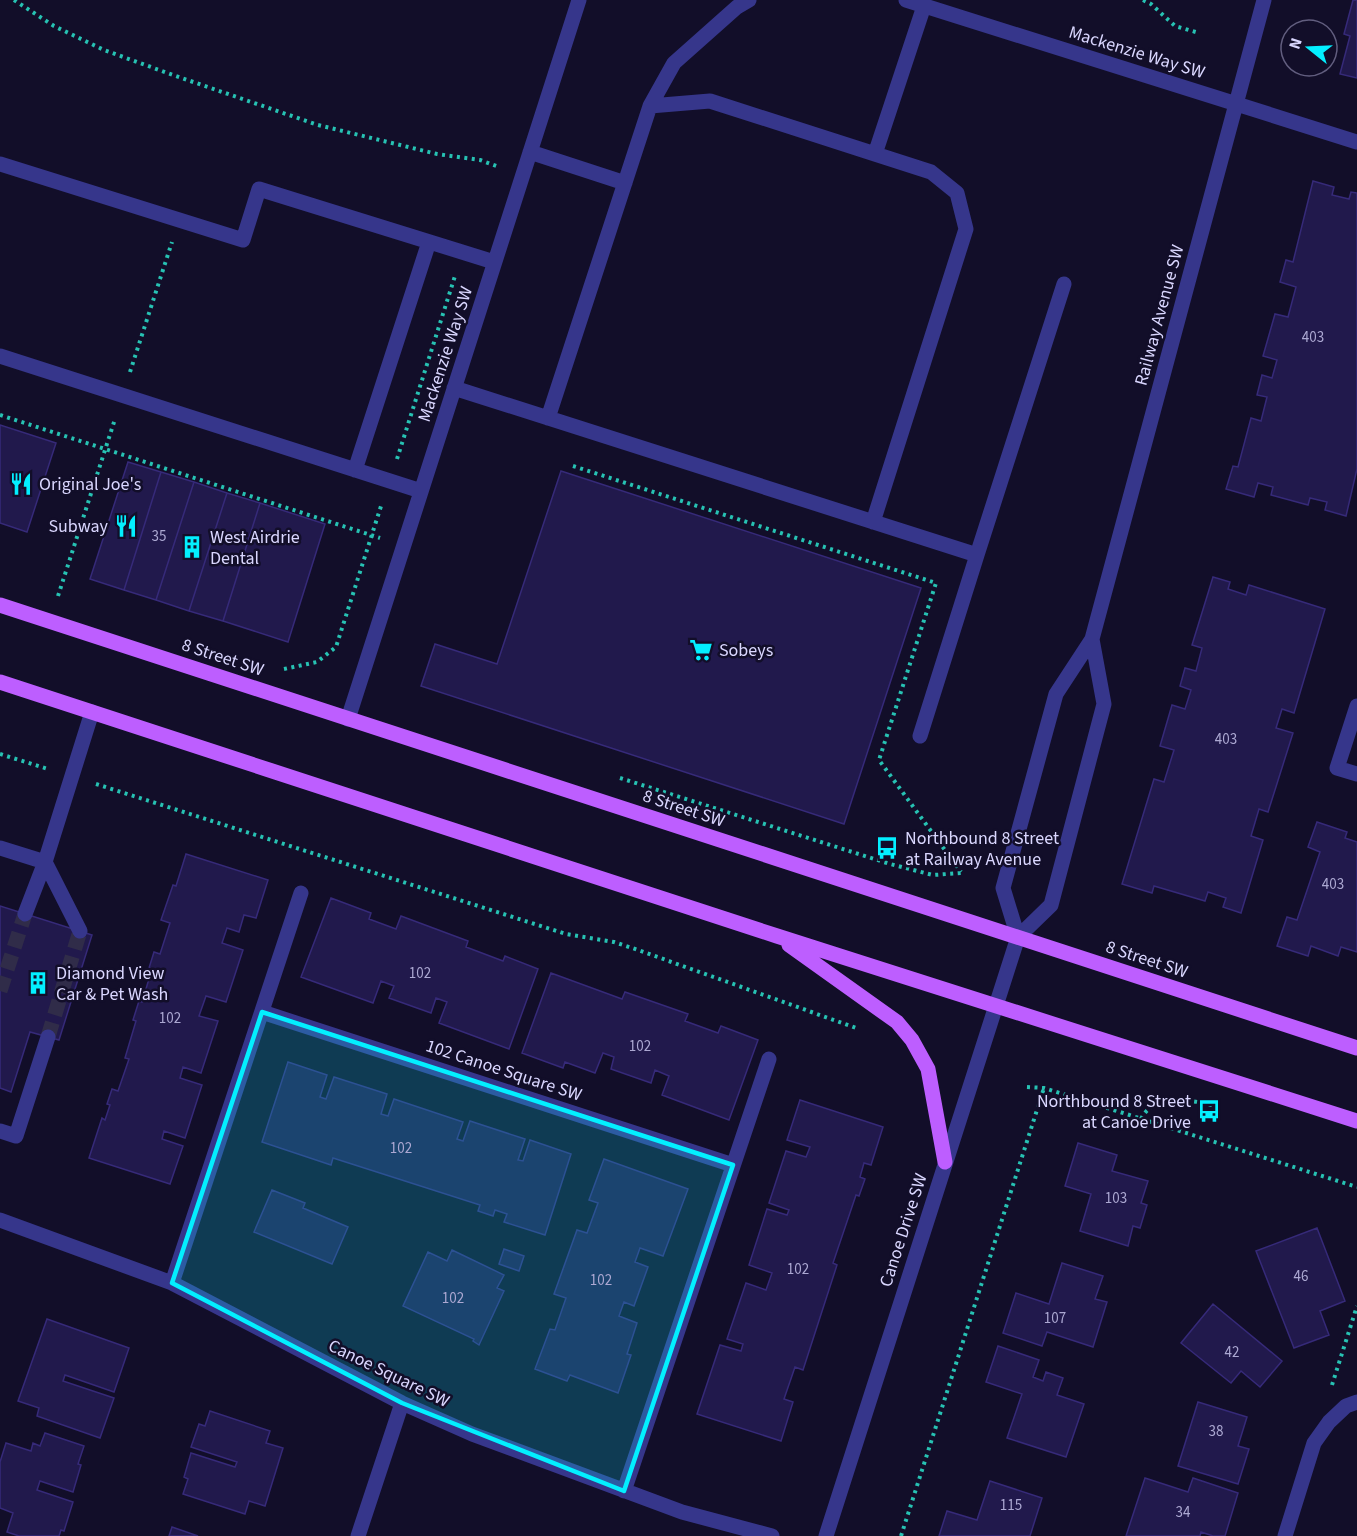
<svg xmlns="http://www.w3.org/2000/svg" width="1357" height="1536" viewBox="0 0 1357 1536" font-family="'Source Sans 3',sans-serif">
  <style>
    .building { fill: #21194c; stroke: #362a79; stroke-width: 1.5 }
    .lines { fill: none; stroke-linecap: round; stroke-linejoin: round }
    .minor-tunnel { stroke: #302c49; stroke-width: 15; stroke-dasharray: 15 8; stroke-linecap: butt }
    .path { stroke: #27c2b3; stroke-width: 4; stroke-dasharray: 3 4.5; stroke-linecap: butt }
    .minor { stroke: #36368b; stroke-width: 15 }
    .major { stroke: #bd5eff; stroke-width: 15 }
    .marked { fill: #03efff; fill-opacity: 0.2; stroke: #03efff; stroke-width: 4.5; stroke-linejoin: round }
    .labels { text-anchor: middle; stroke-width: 5; stroke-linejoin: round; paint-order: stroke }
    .number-label { font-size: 15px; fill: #aca8d2 }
    .street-label { font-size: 18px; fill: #dad7ff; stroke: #120e29 }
    .poi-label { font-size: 18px; fill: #dad7ff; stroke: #120e29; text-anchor: start }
  </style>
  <rect width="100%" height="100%" fill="#120e29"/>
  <path class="building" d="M1353,0H1357V78L1340,74L1350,36L1344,34Z
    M1313,181L1334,187L1332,195L1349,199L1351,192L1357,193V469L1346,516L1325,510L1327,502L1310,498L1308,505L1271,495L1273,487L1258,483L1254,497L1226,489L1233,466L1238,467L1251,418L1261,421L1267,397L1257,395L1262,375L1272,378L1277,360L1263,356L1275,314L1288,317L1296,287L1280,282L1286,260L1293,262Z
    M0,425L56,443L27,532L0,523Z
    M128,462L161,472L124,590L90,579Z
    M561,471L921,588L844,824L421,686L435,644L497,664Z
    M161,472L194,482L156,600L124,590Z
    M194,482L227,493L189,611L156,600Z
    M227,493L260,503L223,621L189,611Z
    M260,503L325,524L288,642L223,621Z
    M1213,577L1230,582L1228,589L1246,595L1249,585L1325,609L1294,713L1282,709L1276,728L1293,733L1268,812L1259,809L1251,836L1263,840L1241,913L1223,907L1226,898L1208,892L1205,901L1154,886L1152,893L1122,884L1154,779L1164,782L1174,750L1160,746L1172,705L1185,709L1191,690L1180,686L1185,668L1196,671L1202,648L1192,645Z
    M1317,822L1347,832L1345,838L1357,842V952L1341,947L1338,956L1311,946L1308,956L1277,946L1287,917L1297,920L1320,852L1308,847Z
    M186,854L268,880L256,918L244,915L239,932L227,928L222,943L243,950L226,1002L206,996L199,1016L218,1021L201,1073L183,1067L180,1078L202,1085L185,1138L164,1131L162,1139L183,1146L170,1184L89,1158L102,1118L105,1120L110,1105L107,1104L112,1089L118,1091L129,1059L125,1058L136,1021L133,1020L139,1001L142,1002L152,969L149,968L154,952L160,954L170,923L161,920L173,885L176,886Z
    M331,898L371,913L369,919L396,929L401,916L468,941L466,947L503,961L505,956L538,969L509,1049L439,1023L447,1002L436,998L431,1013L389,998L394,986L381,981L373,1003L301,977Z
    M0,906L92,935L59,1040L30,1032L11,1092L0,1088Z
    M551,973L622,999L625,992L688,1014L685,1021L718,1033L721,1026L758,1040L729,1120L662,1095L669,1076L655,1070L651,1083L611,1069L614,1057L603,1053L595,1073L565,1062L563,1068L522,1053Z
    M288,1062L327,1075L320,1097L326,1099L334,1077L387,1094L381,1114L388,1116L394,1099L463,1122L457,1139L463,1141L470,1121L525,1139L518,1160L523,1161L530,1140L571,1154L545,1235L504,1222L507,1214L495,1210L493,1216L478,1211L480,1205L333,1158L331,1165L262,1142Z
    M800,1100L883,1127L871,1165L864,1163L860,1177L865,1179L859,1196L856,1195L833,1263L837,1265L803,1370L795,1367L784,1399L793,1402L781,1441L697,1414L720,1345L741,1351L743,1344L727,1339L746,1283L766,1290L772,1273L749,1265L767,1209L787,1215L789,1210L769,1203L786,1151L806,1157L810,1147L787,1140Z
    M1078,1143L1117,1155L1112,1171L1148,1181L1141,1203L1147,1205L1140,1228L1133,1226L1128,1246L1080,1231L1091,1194L1065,1186Z
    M604,1159L688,1189L663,1256L640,1248L635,1262L648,1267L634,1306L624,1302L619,1316L637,1323L627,1354L631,1355L618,1393L570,1375L567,1381L535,1369L550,1329L555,1330L566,1298L554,1294L577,1230L587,1233L598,1203L589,1200Z
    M272,1190L305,1203L303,1208L348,1227L332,1264L254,1232Z
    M1317,1228L1345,1301L1320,1311L1329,1335L1294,1348L1256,1251Z
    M504,1249L524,1256L519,1271L499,1264Z
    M452,1250L504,1275L497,1288L504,1291L479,1345L473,1341L474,1339L403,1306L428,1252L447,1261Z
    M1062,1263L1103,1276L1095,1299L1107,1302L1093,1347L1047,1332L1042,1346L1003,1333L1016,1293L1049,1304Z
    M1213,1304L1282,1361L1260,1387L1241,1371L1231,1383L1181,1343Z
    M47,1319L129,1348L114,1392L65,1375L63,1381L114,1398L100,1438L37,1416L39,1408L18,1401Z
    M998,1346L1039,1360L1033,1377L1043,1381L1046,1372L1063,1378L1057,1395L1084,1404L1066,1457L1007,1438L1022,1394L986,1382Z
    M1198,1402L1247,1417L1238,1446L1249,1449L1238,1484L1178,1466Z
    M210,1411L270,1431L266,1443L283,1448L265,1506L249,1501L245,1514L183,1494L188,1479L184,1477L191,1453L235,1467L237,1462L191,1447L199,1424L205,1426Z
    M45,1433L84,1446L78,1464L81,1465L73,1492L40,1481L37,1490L73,1502L64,1531L61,1530L59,1536H19L7,1532L13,1513L0,1508V1462L6,1443L31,1451L33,1443L40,1446Z
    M1145,1478L1188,1492L1193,1478L1238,1493L1225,1536H1213L1201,1532L1200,1536H1126Z
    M990,1481L1042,1498L1030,1536H939L947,1511L977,1520Z
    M172,1527L198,1536H169Z"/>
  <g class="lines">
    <path class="minor-tunnel" d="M0,991L25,914
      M48,1037L80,931"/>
    <path class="path" d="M14,0L54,26L104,50L173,75L318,125L437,154L480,160L499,167
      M1143,0L1151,4L1175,26L1199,33
      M130,372L172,242
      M0,415L380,538
      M397,459L455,276
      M573,466L936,583L879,760L961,872
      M58,596L115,419
      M284,669L317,662L336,647L382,503
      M0,754L48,769
      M620,778L890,864L933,875L962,873
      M96,784L566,934L614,942L638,950L859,1029
      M1027,1087L1044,1088L1357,1187
      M1141,1119C1154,1092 1195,1100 1219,1107
      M1332,1385L1357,1306
      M901,1536L1044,1088"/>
    <path class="minor" d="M906,0L1357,142
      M650,106L674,63L737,7L749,0
      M530,152L625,183
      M0,164L243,240L259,189L494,262
      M0,356L421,491
      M454,388L977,555L1064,284
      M548,418L650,106L710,101L875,154
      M355,470L429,242
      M873,522L966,229L957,193L931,172L875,154L924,6
      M1357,706L1337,768L1357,774
      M348,719L579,0
      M920,736L977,555
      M0,848L45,862L80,931
      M25,914L45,862L92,712
      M1018,937L1003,888L1056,694L1092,639L1264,0
      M262,1012L733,1165
      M0,1131L16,1136L48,1037
      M0,1220L172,1283L402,1403L472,1434L682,1512L772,1536
      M172,1283L301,893
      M624,1491L769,1059
      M358,1536L402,1403
      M826,1536L1018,937L1051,905L1104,704L1092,639
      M1285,1536L1314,1443L1329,1422L1346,1406L1357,1402"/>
    <path class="major" d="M0,605L1357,1048
      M0,682L777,936L1357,1121
      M789,945L897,1022L912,1040L928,1069L945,1162"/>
  </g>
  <path class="marked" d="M262,1012L733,1165L624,1491L402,1403L172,1283Z"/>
  <defs>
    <g id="restaurant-bare" transform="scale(1.8)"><path d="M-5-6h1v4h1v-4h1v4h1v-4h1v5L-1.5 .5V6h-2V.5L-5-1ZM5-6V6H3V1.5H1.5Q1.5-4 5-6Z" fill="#03efff" stroke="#120e29" stroke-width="2.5" paint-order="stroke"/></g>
    <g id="building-bare" transform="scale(1.8)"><path d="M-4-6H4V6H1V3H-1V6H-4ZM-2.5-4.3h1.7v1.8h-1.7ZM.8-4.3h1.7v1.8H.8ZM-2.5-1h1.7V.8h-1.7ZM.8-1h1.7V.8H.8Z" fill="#03efff" stroke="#120e29" stroke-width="2.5" paint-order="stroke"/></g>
    <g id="supermarket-bare" transform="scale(1.8)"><path d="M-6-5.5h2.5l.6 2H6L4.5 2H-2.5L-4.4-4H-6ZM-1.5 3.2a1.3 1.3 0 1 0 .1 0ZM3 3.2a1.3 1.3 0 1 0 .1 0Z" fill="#03efff" stroke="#120e29" stroke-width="2.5" paint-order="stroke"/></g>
    <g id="bus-bare" transform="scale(1.8)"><path d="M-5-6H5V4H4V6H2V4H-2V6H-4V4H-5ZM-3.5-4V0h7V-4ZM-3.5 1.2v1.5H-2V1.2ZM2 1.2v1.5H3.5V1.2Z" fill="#03efff" stroke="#120e29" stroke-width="2.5" paint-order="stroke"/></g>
  </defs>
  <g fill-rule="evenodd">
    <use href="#restaurant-bare" x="21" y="484"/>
    <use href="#restaurant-bare" x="126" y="526"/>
    <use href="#building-bare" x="192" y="547"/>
    <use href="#supermarket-bare" x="701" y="650"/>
    <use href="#bus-bare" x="887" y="848"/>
    <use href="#building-bare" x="38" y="983"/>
    <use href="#bus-bare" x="1209" y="1111"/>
  </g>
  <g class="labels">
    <g class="number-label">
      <text x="1313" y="342">403</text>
      <text x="159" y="541">35</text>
      <text x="1226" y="744">403</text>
      <text x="1333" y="889">403</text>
      <text x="420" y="978">102</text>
      <text x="170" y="1023">102</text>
      <text x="640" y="1051">102</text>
      <text x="401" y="1153">102</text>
      <text x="1116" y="1203">103</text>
      <text x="798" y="1274">102</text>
      <text x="1301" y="1281">46</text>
      <text x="601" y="1285">102</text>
      <text x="453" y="1303">102</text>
      <text x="1055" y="1323">107</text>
      <text x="1232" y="1357">42</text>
      <text x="1216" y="1436">38</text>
      <text x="1011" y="1510">115</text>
      <text x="1183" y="1517">34</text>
    </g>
    <g class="street-label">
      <text transform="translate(1137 52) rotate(17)" y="6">Mackenzie Way SW</text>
      <text transform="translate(1159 315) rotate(-75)" y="6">Railway Avenue SW</text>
      <text transform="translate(445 354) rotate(-72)" y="6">Mackenzie Way SW</text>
      <text transform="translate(223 657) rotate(18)" y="6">8 Street SW</text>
      <text transform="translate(684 808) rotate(18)" y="6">8 Street SW</text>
      <text transform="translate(1147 959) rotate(18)" y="6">8 Street SW</text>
      <text transform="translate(504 1070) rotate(18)" y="6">102 Canoe Square SW</text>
      <text transform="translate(903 1230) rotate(-72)" y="6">Canoe Drive SW</text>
      <text transform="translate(389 1373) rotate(26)" y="6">Canoe Square SW</text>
    </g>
    <g class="poi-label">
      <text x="39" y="490">Original Joe's</text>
      <text x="108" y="532" text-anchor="end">Subway</text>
      <text x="210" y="543">West Airdrie<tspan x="210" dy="21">Dental</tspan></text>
      <text x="719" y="656">Sobeys</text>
      <text x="905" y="844">Northbound 8 Street<tspan x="905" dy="21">at Railway Avenue</tspan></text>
      <text x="56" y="979">Diamond View<tspan x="56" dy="21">Car &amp; Pet Wash</tspan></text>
      <text x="1191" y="1107" text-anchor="end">Northbound 8 Street<tspan x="1191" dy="21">at Canoe Drive</tspan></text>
    </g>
  </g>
  <g transform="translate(1309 48) rotate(288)"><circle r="28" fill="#120e29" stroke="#625e7f" stroke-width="1.5"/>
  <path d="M0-4.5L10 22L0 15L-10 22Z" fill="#03efff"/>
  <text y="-9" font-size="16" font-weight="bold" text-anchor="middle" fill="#dad7ff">N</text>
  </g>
</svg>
